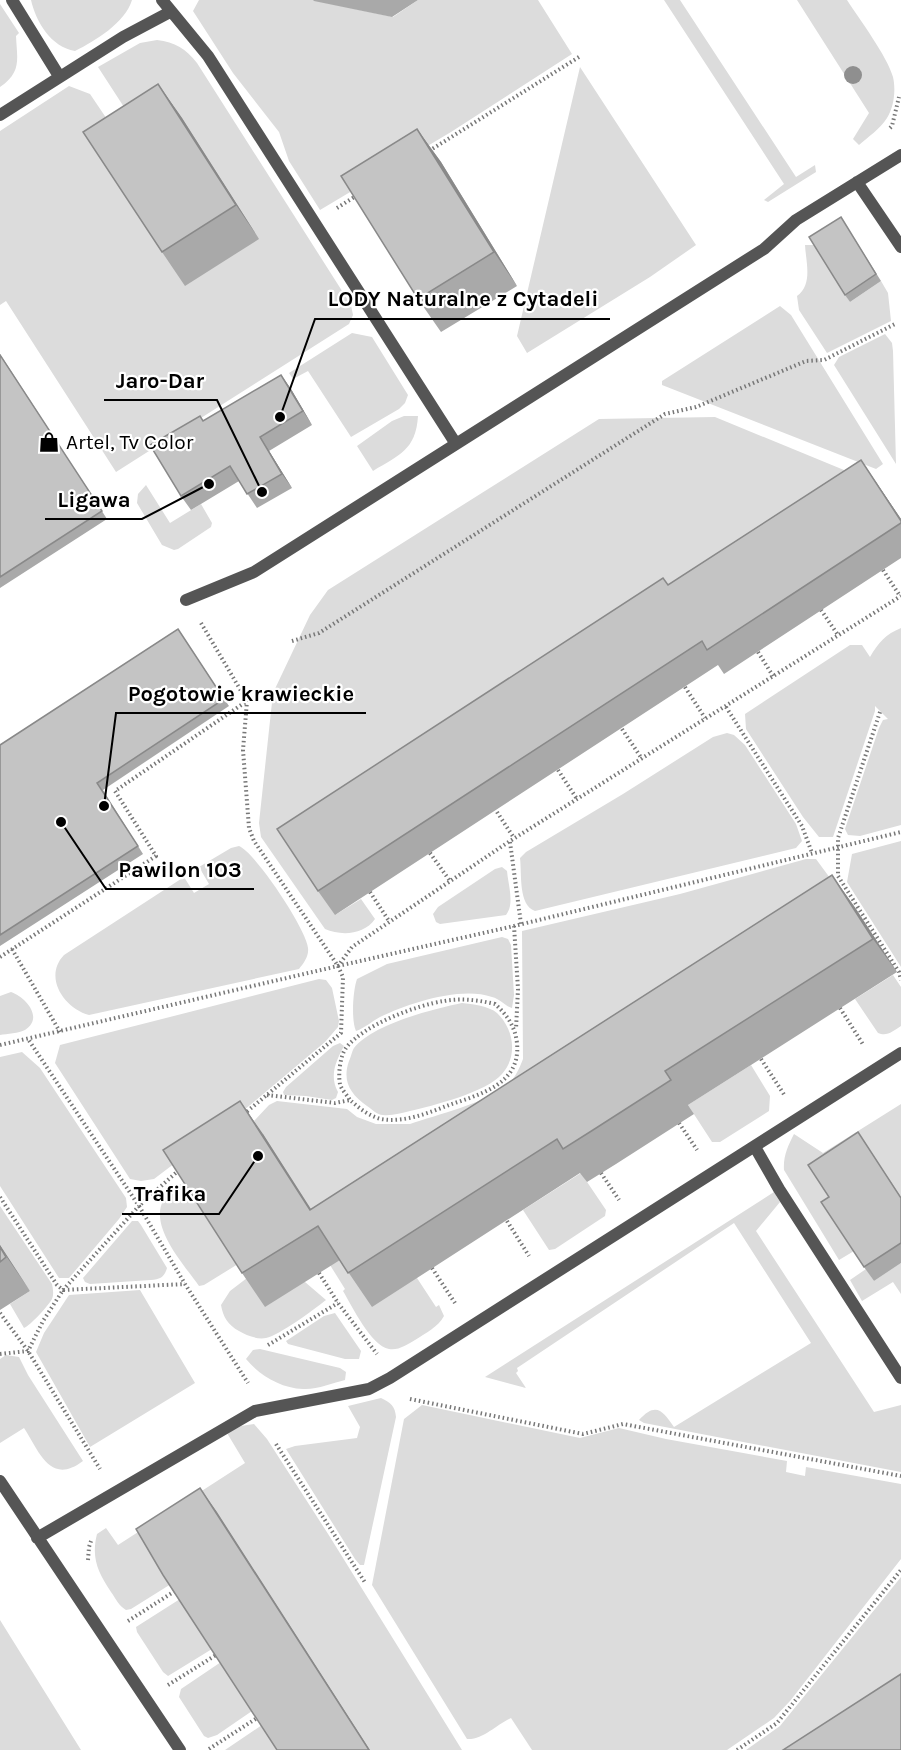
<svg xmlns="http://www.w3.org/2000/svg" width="901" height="1750" viewBox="0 0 901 1750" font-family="Karla,sans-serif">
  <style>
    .green { fill: #dcdcdc }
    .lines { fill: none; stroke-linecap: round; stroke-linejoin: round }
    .path { stroke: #777; stroke-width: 4; stroke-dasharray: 1.5 3; stroke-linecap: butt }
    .service { stroke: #555; stroke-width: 12 }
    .tree { fill: #8f8f8f }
    .wall { fill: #a9a9a9 }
    .shaded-wall { fill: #898989 }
    .building { fill: #c4c4c4; stroke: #898989; stroke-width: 1.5 }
    .labels { text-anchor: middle; stroke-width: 4.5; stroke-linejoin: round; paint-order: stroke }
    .poi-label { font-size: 21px; fill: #000; stroke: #fff; text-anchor: start }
    .leader { fill: none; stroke: #000; stroke-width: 2 }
    .callout-dot { fill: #000; stroke: #fff; stroke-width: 2 }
    .callout-label { font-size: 22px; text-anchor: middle; font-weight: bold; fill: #000; stroke: #fff; stroke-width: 4.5; stroke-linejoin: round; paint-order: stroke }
  </style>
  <rect width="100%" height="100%" fill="#fff"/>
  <path class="green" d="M31,0H132C125,23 95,41 75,51C51,47 36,22 31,0Z
    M199,0H313L393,17L418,0H538L572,54L451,132L320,210L289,161L279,132L233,73L193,11Z
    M664,0H680L796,177L815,165L816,172L768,202L764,200L784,184Z
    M797,0H847C860,20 887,56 893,77C896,90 894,107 887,118C880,129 868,137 859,145L853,139L869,113Z
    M0,4L19,33L16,36C17,59 22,72 0,87Z
    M157,40C175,42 186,49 197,63L351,305L353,315L349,324L116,472L6,301L0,305V131L69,86L90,94L115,131L146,141L98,67L140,43Z
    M580,67L696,245L650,277L527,353L517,336Z
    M805,245H814L850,302L881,281L888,293L891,321L827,353L799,310L797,296C813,284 806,263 805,245Z
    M780,306L791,315L883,464L876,469L662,385V381Z
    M352,333L372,337L408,395L405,403L399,409L351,437L308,371L293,379L289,373Z
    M885,334L892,343L893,351L896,464L834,365L839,357Z
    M404,416H418C416,450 399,455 373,471L357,446L392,421Z
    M715,417L878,484L685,609L335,915L361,899L375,919C364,935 341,936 325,929L261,837L259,823L273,693L310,615L328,590L599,419Z
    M146,485L170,523L201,504L212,523L211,527L178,549L174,550L162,545L137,503L138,494Z
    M901,628V825L860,836L848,835L845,829L879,728L883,720L888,719L875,706V711L833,837H819L803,817L746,729L745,714L850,645H862L870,657C878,643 886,634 901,628Z
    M727,733L734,735L745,745L796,824L802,841L796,848L535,911C518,905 522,874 520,858L526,852L623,794L713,737Z
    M901,841V967L847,882L852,854Z
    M239,846C255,852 307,930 308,948C309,956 304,963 299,969L89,1015C64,1008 43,977 64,955L184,877L194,893L209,884L199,867L231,848Z
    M806,859H816L841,893L333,1244L254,1121L269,1105L277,1101L347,1109L357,1117L376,1124H410C436,1115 486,1103 506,1086C515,1079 519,1069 523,1059L522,931L680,894Z
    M502,867L507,871C508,884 515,904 506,915L440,924L436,922L433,914L438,907L495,869Z
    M502,937L508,939L511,945L514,995L512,1008C505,1006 500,999 492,997C461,986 409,1003 380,1017C372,1021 365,1028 356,1031C351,1020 353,990 357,979L387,964Z
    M893,975L901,987V1026C893,1031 887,1037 878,1033L855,999Z
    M319,979L326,980L332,988L339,1021L338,1027L325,1042L237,1116L154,1179L141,1181L130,1179L55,1063L60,1045Z
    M11,992C26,997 44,1018 25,1030C19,1033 7,1034 0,1035V996Z
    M462,1003C472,1004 489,1006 497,1013C514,1029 518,1056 502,1074C487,1092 432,1106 410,1111C401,1113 392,1116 383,1115C377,1115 372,1109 367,1106C350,1094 342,1081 349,1061C351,1057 352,1051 354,1048C373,1024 433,1009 462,1003Z
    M340,1043L344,1046C336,1061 329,1076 338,1092L336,1098L332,1100L306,1096L284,1095L283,1092L286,1087L333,1046Z
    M22,1052L40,1068L126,1198L127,1207L119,1219L69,1278H59L0,1186V1057Z
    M751,1065L770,1096L769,1111L720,1142H712L688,1105Z
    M901,1104V1197L839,1211L854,1251L839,1260L784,1170C783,1156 788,1146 794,1134L823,1153Z
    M581,1173L606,1210L605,1216L555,1249L549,1250L523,1210Z
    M186,1183L238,1264L204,1285L199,1286C183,1263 144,1222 167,1195C172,1188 178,1184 186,1183Z
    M774,1192L780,1202L756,1231L874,1412L901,1405V1472L644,1423L639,1420C656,1401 663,1411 674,1427L811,1343L734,1223L517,1368L518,1371L516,1373L526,1388L485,1377Z
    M0,1206L52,1284C53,1289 54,1294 52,1299C48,1306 31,1325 24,1328L10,1304L30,1291L0,1245Z
    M132,1221H138L141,1225L167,1268C164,1278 160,1279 151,1280L90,1284L85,1282L83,1278Z
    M341,1259L417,1278L436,1307L439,1305L444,1316C438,1327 426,1333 415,1340C408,1344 398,1351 389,1349C371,1346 352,1306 343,1291L345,1289L330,1265Z
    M901,1263V1294L893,1282L862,1301L850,1280L866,1269L874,1281Z
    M247,1278L305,1282L326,1300C313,1310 280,1335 266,1338C257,1340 246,1335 239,1331C228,1325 223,1317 221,1305L230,1291Z
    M140,1290L195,1383L90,1447L36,1352L44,1333L69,1295Z
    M335,1313L361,1351L359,1359H345L288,1344L286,1341L324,1316Z
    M260,1349L340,1368L346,1372L345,1380C333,1383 316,1390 303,1389C281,1388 260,1376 246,1359L253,1350Z
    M6,1355L19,1357L28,1375L83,1461C50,1486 39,1451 24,1428L0,1443V1359Z
    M381,1398C391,1403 395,1406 396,1417L364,1565H360L355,1559L286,1449L295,1446L357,1438L360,1427L348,1406Z
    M422,1405L580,1438L619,1428L666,1439L787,1461L786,1472L805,1476L806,1467L901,1484V1559L790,1701L774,1718L727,1750H532L511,1718C497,1724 483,1740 467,1739L372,1585L404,1419Z
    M254,1424L267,1439L330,1537L462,1750H370L217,1513L171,1584L131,1609L126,1610C119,1606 116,1599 111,1592C98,1572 91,1558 97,1534L106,1528L118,1545L245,1463L227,1433L241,1426Z
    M901,1577V1722L858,1750H746L780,1726Z
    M180,1599L212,1649L168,1676L163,1672L137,1632L136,1627Z
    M0,1620L81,1750H0Z
    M221,1662L252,1711L217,1735L208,1738L204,1736L179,1697L181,1689Z
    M262,1725L278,1750H225Z"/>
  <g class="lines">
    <path class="path" d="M890,128L892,126L899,97
      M429,151L579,57
      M337,208L359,194
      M883,570L900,596
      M821,610L838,635
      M201,623L247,701L243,750L249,828L254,841L338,966L343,977L341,1033L244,1114
      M292,641L319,633L665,414L696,407L806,361L824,360L897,323
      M758,652L773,676
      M685,687L705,718
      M726,707L802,826L812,853
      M880,712L838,838V876L899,972L901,980
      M622,729L642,759
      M558,770L577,799
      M497,812L514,838
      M510,842L521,924
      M430,853L450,881
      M370,892L389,921
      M514,926L518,989L516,1029
      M12,949L60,1032
      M0,957L156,856L115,791L247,701
      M338,966L514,926L901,832
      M840,1008L864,1046
      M0,1045L338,966L352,947L510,841L901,596
      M761,1059L785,1096
      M267,1095L335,1103L350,1100C359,1108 369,1116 381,1119C404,1123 428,1113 449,1105C481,1094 521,1084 517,1043C515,1026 507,1015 495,1004C478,1000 462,998 444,1001C417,1005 363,1025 346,1048C340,1056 338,1075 340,1084C341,1089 347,1095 350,1100
      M679,1123L697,1150
      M179,1170L139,1206L185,1284L248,1383
      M601,1173L619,1200
      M0,1197L57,1285L63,1290L139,1206L28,1039
      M507,1221L529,1256
      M432,1268L455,1303
      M319,1273L338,1303L377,1354
      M0,1313L28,1351L100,1469
      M268,1345L338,1303
      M0,1354L28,1351L43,1321L63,1290L185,1284
      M410,1399L583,1434L623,1424L901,1476
      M276,1444L366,1584
      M88,1560L89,1547L91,1541
      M128,1621L175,1591
      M168,1685L216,1655
      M209,1749L257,1718
      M737,1750L777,1723L901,1570"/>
    <path class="service" d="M12,0L59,76
      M162,0L208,56L456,444
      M0,115L123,37L170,12
      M857,182L901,247
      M186,600L254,572L764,249L796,220L901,155
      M755,1147L779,1189L901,1378
      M0,1481L180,1750
      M37,1538L255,1411L369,1389L390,1378L901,1053"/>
  </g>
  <circle class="tree" cx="853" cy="75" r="9"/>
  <path class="wall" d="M313,0H418L392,17L314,1Z
    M158,84L182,118L259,239L185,286L162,252Z
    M417,129L441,162L517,286L441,332L418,299Z
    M846,225L881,281L850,302L845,295Z
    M0,354L107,519L0,588Z
    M281,375L291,389L312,425L269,451L292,488L257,508L239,481L191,510L181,496L200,416L203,421Z
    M861,460L901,519V558L724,674L718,665L335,915L318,891L668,585Z
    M178,629L229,706L103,790L143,854L0,946V745Z
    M832,875L856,909L897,972L688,1105L694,1114L616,1164L587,1182L580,1173L372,1307L340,1260L265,1307L242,1273L263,1134L311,1209Z
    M867,1146L901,1197V1263L874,1281L864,1267L829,1197Z
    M0,1245L30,1291L0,1310Z"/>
  <path class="shaded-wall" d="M158,84L182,118L259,239L236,205Z
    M417,129L441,162L517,286L494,252Z
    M281,375L291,389L312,425L303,411Z
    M260,437L269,451L292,488L282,474Z
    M861,460L901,519V521Z
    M832,875L856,909L897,972L873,939Z
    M240,1101L263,1134L333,1244L310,1210Z
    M0,1245L30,1291L0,1247Z
    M200,1488L217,1512L370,1750H369Z"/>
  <path class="building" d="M158,84L236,205L162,252L83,132Z
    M417,129L494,252L418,299L341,176Z
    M841,217L876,274L845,295L809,237Z
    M0,355L102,511L0,577Z
    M281,375L303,411L260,437L282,474L247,494L230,466L181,496L150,445L200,416L203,421Z
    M861,460L901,521V523L707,650L702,641L318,891L277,829L663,578L668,585Z
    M178,629L224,699L97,783L138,846L0,935V745Z
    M832,875L873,939L665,1071L671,1080L593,1130L563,1149L557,1139L348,1273L318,1226L242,1273L163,1150L240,1101L310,1210Z
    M858,1132L901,1198V1243L864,1267L821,1202L829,1197L808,1165Z
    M0,1247L6,1257L0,1262Z
    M200,1488L369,1750H277L163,1575L136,1529Z
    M901,1674V1750H783Z"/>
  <defs>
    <g id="shop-bare" transform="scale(1.62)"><path d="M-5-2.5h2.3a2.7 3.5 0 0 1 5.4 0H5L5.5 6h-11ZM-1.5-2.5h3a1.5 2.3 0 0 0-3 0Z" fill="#000" stroke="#fff" stroke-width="2.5" paint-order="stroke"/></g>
  </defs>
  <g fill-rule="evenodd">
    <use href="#shop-bare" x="49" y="442"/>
  </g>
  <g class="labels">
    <g class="poi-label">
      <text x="66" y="449">Artel, Tv Color</text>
    </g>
  </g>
  <path class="leader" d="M280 417L315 319H610M262 492L217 400H104M209 484L142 519H45M104 806L116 713H366M61 822L106 889H254M258 1156L219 1214H122"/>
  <g class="callout-dot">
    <circle cx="280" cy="417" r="6"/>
    <circle cx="262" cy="492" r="6"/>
    <circle cx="209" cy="484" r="6"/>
    <circle cx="104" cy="806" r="6"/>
    <circle cx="61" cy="822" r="6"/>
    <circle cx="258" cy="1156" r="6"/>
  </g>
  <g class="callout-label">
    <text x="463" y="306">LODY Naturalne z Cytadeli</text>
    <text x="160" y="388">Jaro-Dar</text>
    <text x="94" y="507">Ligawa</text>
    <text x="241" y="701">Pogotowie krawieckie</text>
    <text x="180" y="877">Pawilon 103</text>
    <text x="170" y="1201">Trafika</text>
  </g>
</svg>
